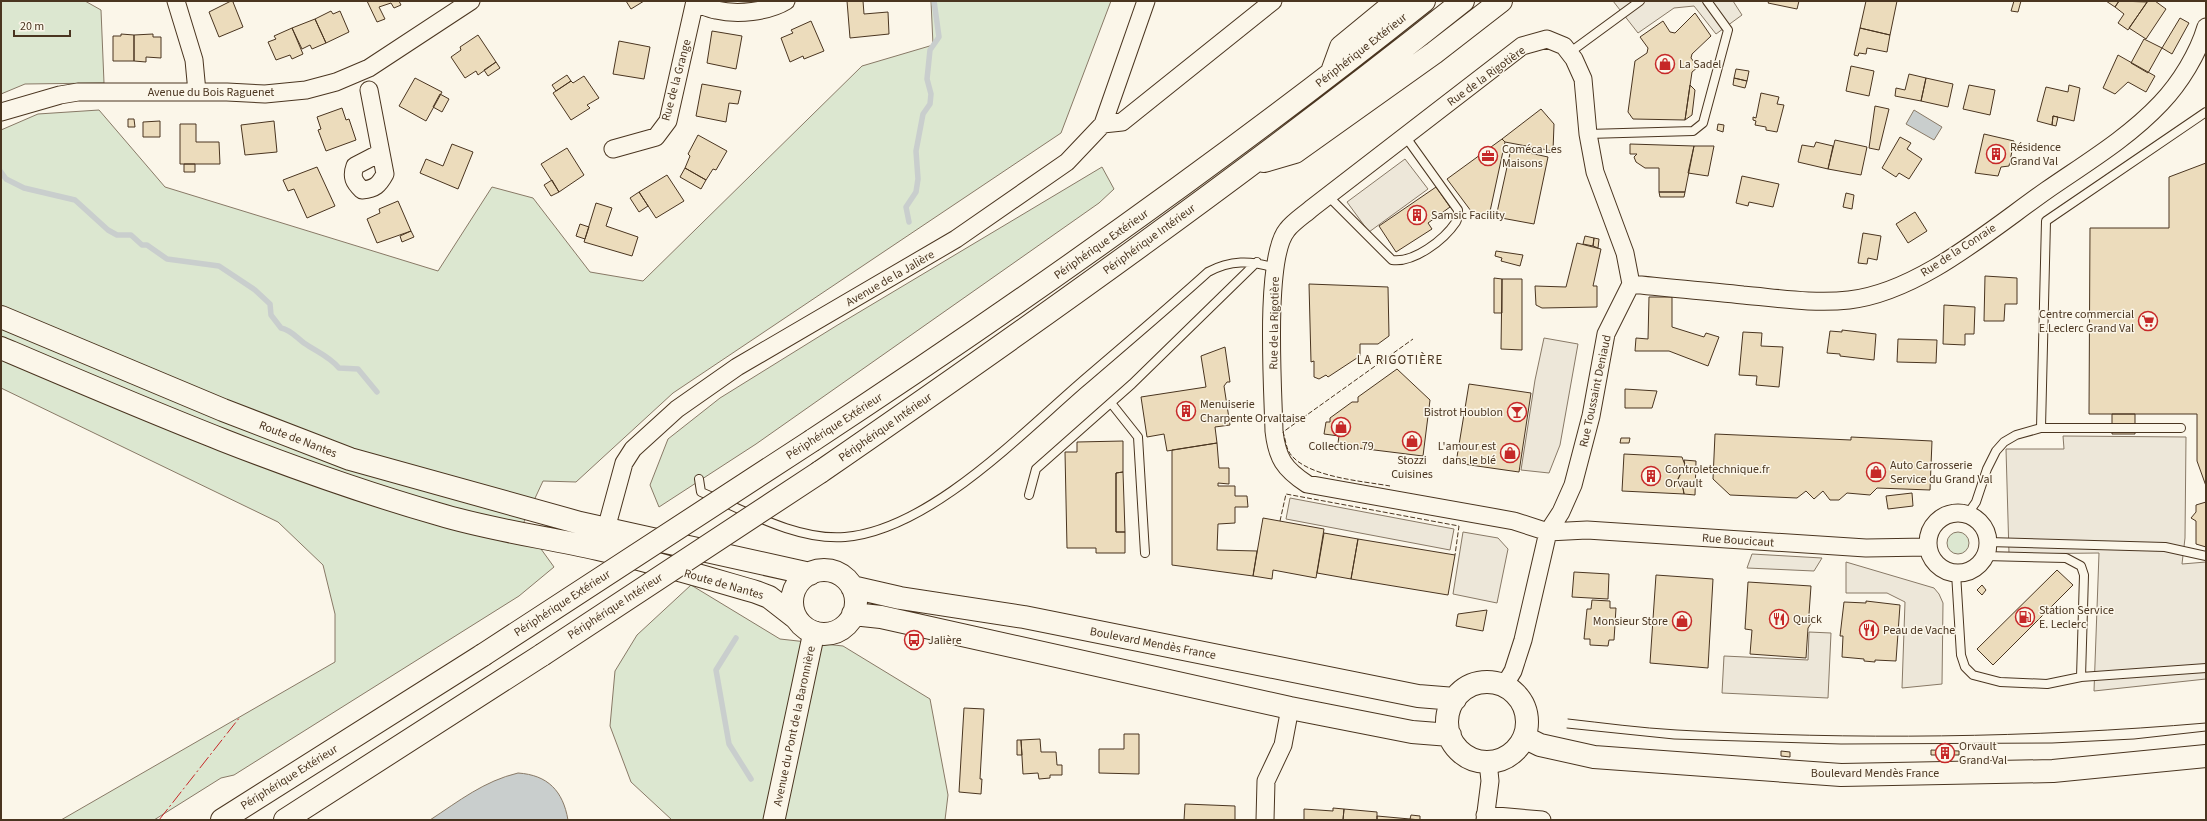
<svg xmlns="http://www.w3.org/2000/svg" width="2207" height="821" viewBox="0 0 2207 821" font-family="'Source Sans 3',sans-serif">
  <style>
    .green { fill: #dce7d0; stroke: #887966 }
    .parking { fill: #ede7d9; stroke: #887966 }
    .water { fill: #c9cecd; stroke: #887966 }
    .lines { fill: none; stroke-linecap: round; stroke-linejoin: round }
    .stream { stroke: #c9cecd; stroke-width: 5.5 }
    .building { fill: #ecdcbc; stroke: #4a3520 }
    .service-casing { stroke: #4a3520; stroke-width: 10 }
    .minor-casing { stroke: #4a3520; stroke-width: 19 }
    .tertiary-casing { stroke: #4a3520; stroke-width: 23 }
    .secondary-casing { stroke: #4a3520; stroke-width: 24 }
    .motorway-casing { stroke: #4a3520; stroke-width: 24 }
    .service { stroke: #fbf6e9; stroke-width: 8 }
    .minor { stroke: #fbf6e9; stroke-width: 17 }
    .tertiary { stroke: #fbf6e9; stroke-width: 21 }
    .secondary { stroke: #fbf6e9; stroke-width: 22 }
    .motorway { stroke: #fbf6e9; stroke-width: 22 }
    .tram { stroke: #4a3520; stroke-width: 1 }
    .motorway-bridge-casing { stroke: #4a3520; stroke-width: 24; stroke-linecap: butt }
    .motorway-bridge { stroke: #fbf6e9; stroke-width: 22 }
    .fence { stroke: #4a3520; stroke-width: 1; stroke-dasharray: 5 2; stroke-linecap: butt }
    .power { stroke: #c62828; stroke-width: 1; stroke-dasharray: 14 3 2 3; stroke-linecap: butt }
    .labels { text-anchor: middle; stroke-width: 3; stroke-linejoin: round; paint-order: stroke }
    .street-label { font-size: 12px; fill: #4a3520; stroke: #fbf6e9 }
    .poi-label { font-size: 12px; fill: #4a3520; stroke: #fbf6e9; text-anchor: start }
    .neighbourhood-label { font-size: 13px; letter-spacing: 1px; fill: #4a3520; stroke: #fbf6e9 }
  </style>
  <rect width="100%" height="100%" fill="#fbf6e9"/>
  <path class="green" d="M1,1H85L101,10L104,83L25,84L1,94Z
    M931,1H1111L1061,133L673,393L576,482L543,481L523,524L554,567L519,596L234,775L221,778L154,820H61L335,662V614L323,565L278,522L1,388V130L38,114L99,110L165,187L438,271L492,187L533,198L590,272L643,281L862,66L933,45Z
    M1102,167L1114,189L1099,203L756,444L659,507L650,485L668,439L720,398L836,326Z
    M1947 543a11 11 0 1 1 22 0a11 11 0 1 1-22 0Z
    M691,585L780,639L843,646L930,699L948,795L945,820H672L631,782L610,726L615,671L637,635Z"/>
  <path class="parking" d="M1613,1H1733L1742,15L1716,34L1694,6L1674,8L1638,33Z
    M1405,159L1428,189L1369,232L1347,202Z
    M1544,338L1578,344L1560,445L1549,473L1521,470L1535,380Z
    M2063,436L2186,437L2185,538L2182,564L2206,562V679L2094,691L2099,553L2009,554L2006,449H2064Z
    M1290,498L1454,529L1450,550L1286,519Z
    M1463,532L1498,538L1508,549L1497,603L1453,594Z
    M1752,554L1822,558L1814,571L1747,568Z
    M1846,562L1934,588L1939,594L1943,603L1942,684L1902,688L1905,602L1887,593H1846Z
    M1809,632L1831,633L1828,698L1722,693L1724,656L1808,660Z"/>
  <path class="water" d="M1914,110L1942,127L1934,140L1906,124Z
    M518,773C548,775 563,791 568,820H430C459,801 484,781 518,773Z"/>
  <g class="lines">
    <path class="stream" d="M1,172L6,179L24,188L75,200L108,230L117,235H131L142,245H147L167,259L219,266L255,290L270,304L271,315L281,328C291,330 296,337 304,343C317,352 329,356 339,368L358,369L377,392
      M909,222L906,207L916,192L918,179L916,151L923,114L930,104L931,94L927,79L930,50L939,37L934,1
      M736,638L716,670L729,744L751,779"/>
  </g>
  <path class="building" d="M231,1H236L233,2L243,27L219,37L209,12Z
    M367,1H399L401,5L394,8L391,3L379,7L385,19L377,22Z
    M626,1H644L631,9Z
    M847,1H863L864,14L888,12L889,34L850,38Z
    M1769,1H1799L1797,9L1768,3Z
    M1866,1H1897L1890,35L1860,28Z
    M2014,1H2021L2018,12L2011,11Z
    M2106,1H2119L2115,7Z
    M2119,1L2147,2L2128,30L2118,23L2124,14L2115,7Z
    M2148,1H2155L2166,9L2146,39L2129,28Z
    M331,11L333,14L340,11L349,32L326,43L315,19Z
    M1695,13L1711,36L1692,54L1691,58L1698,67L1692,72L1685,120L1633,119L1628,112L1635,61L1647,53L1648,48L1640,37L1663,21L1670,32L1675,33Z
    M2180,18L2189,23L2172,54L2162,48Z
    M315,19L326,43L312,49L310,45L302,49L292,28Z
    M811,21L824,51L804,59L803,56L790,62L781,38L793,33L791,30Z
    M292,28L303,54L292,59L290,55L276,60L268,42L276,39L274,36Z
    M1860,28L1890,35L1887,52L1867,48L1866,54L1859,53L1858,56L1854,55Z
    M712,31L742,36L736,69L707,63Z
    M121,34L134,35V61H113V36H121Z
    M153,34V37H161V58L146,57V62L134,61V35Z
    M478,35L496,62L478,75L476,71L465,78L451,57L461,50L460,47Z
    M2144,39L2162,48L2148,73L2131,63Z
    M619,41L650,47L644,79L613,74Z
    M2118,55L2155,76L2146,92L2128,82L2115,94L2103,88Z
    M496,62L500,68L488,76L484,70Z
    M1851,66L1874,71L1869,96L1846,91Z
    M1736,69L1749,71L1747,81L1734,78Z
    M1909,74L1926,78L1921,101L1895,96L1896,88L1905,90Z
    M567,75L571,81L556,91L552,85Z
    M584,76L599,98L587,105L590,108L571,120L553,93L571,81L573,83Z
    M415,78L442,92L426,121L399,106Z
    M1734,78L1747,81L1745,88L1733,85Z
    M1926,78L1953,84L1948,107L1921,101Z
    M702,84L741,91L738,104L729,103L726,122L696,116Z
    M1690,85L1695,90L1692,115L1685,120Z
    M1969,85L1995,90L1990,115L1963,109Z
    M2069,85L2080,88L2074,121L2053,116L2052,125L2037,121L2046,87L2068,92Z
    M1761,93L1779,97L1777,104L1784,105L1777,132L1766,130V127L1755,125L1756,121L1753,120V117L1756,118Z
    M440,94L449,99L442,112L433,107Z
    M1875,106L1889,109L1879,150L1869,148Z
    M342,108L346,120L349,119L356,140L326,151L318,130L321,129L317,117Z
    M1541,109L1554,124L1553,151L1505,142L1502,139Z
    M2053,116L2058,117L2056,126L2052,125Z
    M128,119H134L135,127H128Z
    M160,121V137H143V122Z
    M274,121L277,152L245,155L241,125Z
    M180,124H196V142H219L220,164H180Z
    M1718,124L1724,125L1723,132L1717,130Z
    M1984,134L2014,141L2009,166L2001,167L1998,176L1975,173Z
    M698,135L727,151L716,170L713,169L706,180L685,168L690,156L688,154Z
    M1900,137L1911,143L1907,149L1922,159L1909,179L1899,173L1896,177L1882,168Z
    M1502,139L1505,142L1489,216L1483,219L1471,211L1447,179Z
    M1835,140L1867,147L1861,175L1828,169Z
    M1816,142L1833,146L1828,169L1798,162L1802,145L1814,147Z
    M452,144L473,152L458,189L420,173L426,159L443,166Z
    M1630,144L1694,146L1685,192H1659V168H1645L1636,162L1634,157L1637,154H1630Z
    M1694,146H1714L1708,176L1688,173Z
    M567,148L584,175L559,192L541,164Z
    M1511,149L1548,157L1534,224L1496,217Z
    M2206,163V486L2197,461V414H2089L2090,228H2169V177Z
    M184,164H195V172H184Z
    M317,167L335,206L307,218L294,189L288,191L283,180Z
    M685,168L706,180L701,189L680,177Z
    M667,175L684,201L656,218L639,192Z
    M1742,176L1779,184L1773,207L1749,202L1748,206L1736,203Z
    M552,180L559,192L551,196L544,185Z
    M1436,187L1450,207L1428,223L1432,229L1396,252L1379,226Z
    M639,192L648,206L639,212L630,198Z
    M1659,192H1685L1684,197H1660Z
    M1846,193L1854,195L1852,209L1843,207Z
    M398,201L411,231L377,243L367,219L380,213L379,209Z
    M596,203L612,208L606,226L638,237L632,256L584,242Z
    M1915,212L1927,231L1908,243L1896,224Z
    M580,224L589,227L585,239L576,236Z
    M411,231L414,237L402,242L400,236Z
    M1863,233L1881,236L1877,260L1868,258L1867,264L1858,263Z
    M1585,236L1594,238L1593,246L1583,244Z
    M1594,238L1599,239L1598,248L1593,246Z
    M1577,243L1601,249L1593,286H1597V307L1542,308L1536,305L1535,286L1566,287Z
    M1496,251L1523,255L1520,266L1501,261L1502,258L1495,256Z
    M1985,276L2017,278V304H2005L2004,321H1984Z
    M1494,278L1502,279V313H1494Z
    M1502,279H1522V350L1501,349Z
    M1309,284L1388,287L1389,336L1378,344H1360V356L1328,377L1326,375L1319,379L1314,377V361L1311,362Z
    M1649,297H1672V327L1704,337L1706,333L1719,337L1708,366L1669,351H1635L1636,338L1648,339Z
    M1944,305L1975,307L1974,334H1965V345L1943,344Z
    M1842,330L1876,334L1874,360L1840,356V354L1827,353L1830,331L1842,332Z
    M1743,332L1762,333L1761,346L1783,347L1779,387L1756,385L1757,376L1739,375Z
    M1898,339L1937,340L1936,363L1897,362Z
    M1225,347L1230,382H1227L1224,386L1230,425L1215,427L1217,443L1167,451L1164,434L1147,437L1141,397L1206,387L1201,356Z
    M1397,369L1430,400L1423,456L1350,447L1338,443L1339,436L1324,434L1326,422H1330V418L1352,402H1358V397Z
    M1469,384L1531,393L1519,472L1456,463Z
    M1625,389L1657,391L1652,408H1625Z
    M2112,414H2135V434H2112Z
    M1715,434L1851,440V437L1932,441L1930,490L1877,488L1870,495L1847,493L1839,500H1830L1823,491L1814,499L1806,491L1797,498L1730,495L1713,479Z
    M1621,438H1630L1629,443H1620Z
    M1123,441V472L1116,473V532H1125V553H1096V548H1067L1065,452H1077V442Z
    M1217,443L1219,468H1229V484L1218,483V486H1235V496H1247L1248,507H1235V523L1218,524L1217,550L1257,551L1253,576L1172,565V450Z
    M1624,454L1682,457L1685,465L1677,481L1683,488L1684,494L1622,491Z
    M1684,460L1696,461L1695,495L1684,494L1683,488L1677,481L1685,465Z
    M1123,472L1125,532H1116V473Z
    M1912,493L1913,506L1888,509L1886,496Z
    M2206,502V547L2196,544V521L2191,518L2196,512V505Z
    M1263,518L1324,529L1316,578L1273,570L1272,579L1253,576Z
    M1324,533L1358,539L1351,579L1317,573Z
    M1358,539L1455,555L1448,595L1351,579Z
    M2057,570L2073,585L1993,665L1977,649Z
    M1574,572L1609,574L1608,599L1572,597Z
    M1656,575L1713,579L1708,668L1650,663Z
    M1748,582L1811,586L1809,614L1812,622L1808,628L1806,658L1750,654L1752,630L1745,629Z
    M1982,585L1986,590L1982,595L1977,590Z
    M1592,600L1610,601V608H1616L1614,640H1609L1608,646L1590,645V639H1584L1587,609H1591Z
    M1866,601L1900,605L1896,661L1875,660V662L1864,661V659L1842,657L1843,636H1840L1844,602L1866,603Z
    M1487,610L1483,631L1456,626L1458,614Z
    M964,708L984,709L980,779H982L981,794L959,792Z
    M1124,734H1139V774L1099,773V749H1124Z
    M1040,739L1041,752H1056L1057,765H1062V775H1050V778L1039,779L1038,773L1023,774L1021,740Z
    M1017,740H1021L1022,755H1017Z
    M1931,750L1959,751V755H1931Z
    M1781,751L1790,752V757L1781,756Z
    M1185,804L1235,806V820H1184Z
    M1333,808L1344,809L1343,820H1304V809L1333,811Z
    M1344,809L1377,812V820H1343Z
    M1411,815L1420,816V820L1410,819Z
    M1377,816L1410,819V820H1377Z"/>
  <g class="lines">
    <g class="service-casing">
      <path id="service" d="M1569,53L1640,1
        M1588,134L1693,131L1703,123L1728,30L1707,1
        M1328,196L1392,260C1414,263 1444,240 1456,222C1458,219 1458,213 1458,210L1405,136
        M1111,403L1138,437L1145,553
        M2041,428L2046,221L2206,112
        M699,479L701,492C744,510 797,541 845,537C928,530 1018,437 1079,384C1122,347 1166,310 1208,272C1230,260 1251,260 1275,268
        M1029,495L1036,469L1132,384L1257,262
        M1967,515L1976,502L1987,469L1996,451L2004,442L2016,435L2041,428H2181
        M1988,542L2165,547L2206,556
        M1985,556L2066,558L2081,566L2084,575L2081,677
        M1956,573L1961,655L1965,667L1973,675L2000,682L2047,684L2081,677L2206,668"/>
    </g>
    <g class="minor-casing">
      <path id="minor" d="M176,1L194,60L197,92
        M696,3C702,5 709,9 716,10C737,15 768,12 786,1
        M369,90L385,174C379,185 375,189 362,190C354,182 351,177 355,166L380,153
        M1,112L60,95L78,92H227L265,94L306,90L336,82L369,68L471,1
        M1103,124L1122,122L1273,1
        M613,149L656,137L668,121L695,1
        M1631,284C1669,288 1706,291 1743,295C1778,298 1814,304 1849,300C1919,292 1990,230 2047,190C2086,163 2128,138 2161,103C2180,83 2198,54 2206,27
        M1928 543a30 30 0 1 1 60 0a30 30 0 1 1-60 0Z
        M606,529L624,463L633,449L677,409L737,367L956,239L1067,162L1103,124L1146,1
        M1504,686L1513,671L1523,640L1548,532L1561,512L1573,485L1591,416L1606,334L1631,284L1625,253L1595,172L1588,134L1583,79L1574,59L1564,46L1547,39L1522,46L1312,208C1304,215 1293,222 1287,230C1264,258 1273,390 1274,431C1277,458 1284,469 1307,484L1514,521L1548,532L1587,530L1866,548L1928,547
        M1485,815L1542,820
        M1265,820L1266,781L1283,745L1290,708
        M1485,820L1490,781L1488,762"/>
    </g>
    <g class="tertiary-casing">
      <path id="tertiary" d="M774,820L814,632"/>
    </g>
    <g class="secondary-casing">
      <path id="secondary" d="M1,317L223,410L350,459L580,523L810,574
        M1,348C144,409 288,471 438,514C490,530 545,537 598,549C651,561 704,577 756,592L769,597L796,618
        M792 602a32 32 0 1 1 64 0a32 32 0 1 1-64 0Z
        M852,587L900,598L1024,617L1418,696L1455,699
        M853,614L881,617L1290,708L1412,732L1450,735
        M1447 722a40 40 0 1 1 80 0a40 40 0 1 1-80 0Z
        M1524,737L1540,745L1594,757L1841,775L2053,771L2206,756"/>
    </g>
    <g class="motorway-casing">
      <path id="motorway" d="M1333,69L1341,47L1397,1
        M1264,161L1295,152L1434,53L1501,1
        M813,440C1023,302 1227,158 1424,1
        M820,472C1039,321 1255,167 1463,1
        M222,820L483,655
        M285,820L542,655"/>
    </g>
    <use href="#service" class="service"/>
    <use href="#minor" class="minor"/>
    <use href="#tertiary" class="tertiary"/>
    <use href="#secondary" class="secondary"/>
    <use href="#motorway" class="motorway"/>
    <path class="tram" d="M1568,719C1604,723 1640,728 1677,730C1853,740 2030,738 2206,723
      M1567,728L1674,739L1841,744L2052,743L2134,739L2206,731"/>
    <g class="motorway-bridge-casing">
      <path id="motorway-bridge" d="M483,655L813,440
        M542,655L820,472"/>
    </g>
    <use href="#motorway-bridge" class="motorway-bridge"/>
    <path class="fence" d="M1390,486C1363,481 1301,477 1288,450C1286,445 1285,438 1283,432L1413,339
      M1280,521L1286,494L1459,526L1455,555"/>
    <path class="power" d="M159,820L240,717"/>
  </g>
  <defs>
    <g id="shop-ring" transform="scale(1)"><circle r="9.5" fill="#fbf6e9" stroke="#c62828" stroke-width="1.5"/><path d="M-5-2.5h2.3a2.7 3.5 0 0 1 5.4 0H5L5.5 6h-11ZM-1.5-2.5h3a1.5 2.3 0 0 0-3 0Z" fill="#c62828"/></g>
    <g id="building-ring" transform="scale(1)"><circle r="9.5" fill="#fbf6e9" stroke="#c62828" stroke-width="1.5"/><path d="M-4-6H4V6H1V3H-1V6H-4ZM-2.5-4.3h1.7v1.8h-1.7ZM.8-4.3h1.7v1.8H.8ZM-2.5-1h1.7V.8h-1.7ZM.8-1h1.7V.8H.8Z" fill="#c62828"/></g>
    <g id="office-ring" transform="scale(1)"><circle r="9.5" fill="#fbf6e9" stroke="#c62828" stroke-width="1.5"/><path d="M-6-3h4V-5.5h4V-3h4V5H-6ZM-1-4.5V-3h2v-1.5ZM-6 0V1H6V0Z" fill="#c62828"/></g>
    <g id="supermarket-ring" transform="scale(1)"><circle r="9.5" fill="#fbf6e9" stroke="#c62828" stroke-width="1.5"/><path d="M-6-5.5h2.5l.6 2H6L4.5 2H-2.5L-4.4-4H-6ZM-1.5 3.2a1.3 1.3 0 1 0 .1 0ZM3 3.2a1.3 1.3 0 1 0 .1 0Z" fill="#c62828"/></g>
    <g id="bar-ring" transform="scale(1)"><circle r="9.5" fill="#fbf6e9" stroke="#c62828" stroke-width="1.5"/><path d="M-6-5H6L.8 .8V4.5H3.5V6h-7V4.5H-.8V.8Z" fill="#c62828"/></g>
    <g id="fuel-ring" transform="scale(1)"><circle r="9.5" fill="#fbf6e9" stroke="#c62828" stroke-width="1.5"/><path d="M-5.5-6h7V0h2V4h1.3V-2.5L3-4.5l.8-.8L6-3V5H2.5V1h-1V6h-7ZM-4.2-4.7v3.2H.2V-4.7Z" fill="#c62828"/></g>
    <g id="restaurant-ring" transform="scale(1)"><circle r="9.5" fill="#fbf6e9" stroke="#c62828" stroke-width="1.5"/><path d="M-5-6h1v4h1v-4h1v4h1v-4h1v5L-1.5 .5V6h-2V.5L-5-1ZM5-6V6H3V1.5H1.5Q1.5-4 5-6Z" fill="#c62828"/></g>
    <g id="bus-ring" transform="scale(1)"><circle r="9.5" fill="#fbf6e9" stroke="#c62828" stroke-width="1.5"/><path d="M-5-6H5V4H4V6H2V4H-2V6H-4V4H-5ZM-3.5-4V0h7V-4ZM-3.5 1.2v1.5H-2V1.2ZM2 1.2v1.5H3.5V1.2Z" fill="#c62828"/></g>
  </defs>
  <g fill-rule="evenodd">
    <use href="#shop-ring" x="1665" y="64"/>
    <use href="#building-ring" x="1996" y="154"/>
    <use href="#office-ring" x="1488" y="156"/>
    <use href="#building-ring" x="1417" y="215"/>
    <use href="#supermarket-ring" x="2148" y="321"/>
    <use href="#building-ring" x="1186" y="411"/>
    <use href="#bar-ring" x="1517" y="412"/>
    <use href="#shop-ring" x="1341" y="427"/>
    <use href="#shop-ring" x="1412" y="441"/>
    <use href="#shop-ring" x="1510" y="453"/>
    <use href="#shop-ring" x="1876" y="472"/>
    <use href="#building-ring" x="1651" y="476"/>
    <use href="#fuel-ring" x="2025" y="617"/>
    <use href="#restaurant-ring" x="1779" y="619"/>
    <use href="#shop-ring" x="1682" y="621"/>
    <use href="#restaurant-ring" x="1869" y="630"/>
    <use href="#bus-ring" x="914" y="640"/>
    <use href="#building-ring" x="1945" y="753"/>
  </g>
  <g class="labels">
    <g class="street-label">
      <text transform="translate(1361 50) rotate(-38)" y="4">Périphérique Extérieur</text>
      <text transform="translate(1486 76) rotate(-36)" y="4">Rue de la Rigotière</text>
      <text transform="translate(676 80) rotate(-75)" y="4">Rue de la Grange</text>
      <text x="211" y="96">Avenue du Bois Raguenet</text>
      <text transform="translate(1149 239) rotate(-36)" y="4">Périphérique Intérieur</text>
      <text transform="translate(1101 244) rotate(-35)" y="4">Périphérique Extérieur</text>
      <text transform="translate(1958 250) rotate(-33)" y="4">Rue de la Conraie</text>
      <text transform="translate(890 278) rotate(-30)" y="4">Avenue de la Jalière</text>
      <text transform="translate(1274 323) rotate(-89)" y="4">Rue de la Rigotière</text>
      <text transform="translate(1595 391) rotate(-78)" y="4">Rue Toussaint Deniaud</text>
      <text transform="translate(834 426) rotate(-33)" y="4">Périphérique Extérieur</text>
      <text transform="translate(885 427) rotate(-35)" y="4">Périphérique Intérieur</text>
      <text transform="translate(298 439) rotate(21)" y="4">Route de Nantes</text>
      <text transform="translate(1738 540) rotate(4)" y="4">Rue Boucicaut</text>
      <text transform="translate(724 584) rotate(16)" y="4">Route de Nantes</text>
      <text transform="translate(562 603) rotate(-33)" y="4">Périphérique Extérieur</text>
      <text transform="translate(615 606) rotate(-33)" y="4">Périphérique Intérieur</text>
      <text transform="translate(1153 643) rotate(11)" y="4">Boulevard Mendès France</text>
      <text transform="translate(794 726) rotate(-78)" y="4">Avenue du Pont de la Baronnière</text>
      <text x="1875" y="777">Boulevard Mendès France</text>
      <text transform="translate(289 777) rotate(-32)" y="4">Périphérique Extérieur</text>
    </g>
    <g class="poi-label">
      <text x="1679" y="68">La Sadel</text>
      <text x="2010" y="151">Résidence<tspan x="2010" dy="14">Grand Val</tspan></text>
      <text x="1502" y="153">Coméca Les<tspan x="1502" dy="14">Maisons</tspan></text>
      <text x="1431" y="219">Samsic Facility</text>
      <text x="2134" y="318" text-anchor="end">Centre commercial<tspan x="2134" dy="14">E.Leclerc Grand Val</tspan></text>
      <text x="1200" y="408">Menuiserie<tspan x="1200" dy="14">Charpente Orvaltaise</tspan></text>
      <text x="1503" y="416" text-anchor="end">Bistrot Houblon</text>
      <text x="1341" y="450" text-anchor="middle">Collection 79</text>
      <text x="1496" y="450" text-anchor="end">L'amour est<tspan x="1496" dy="14">dans le blé</tspan></text>
      <text x="1412" y="464" text-anchor="middle">Stozzi<tspan x="1412" dy="14">Cuisines</tspan></text>
      <text x="1890" y="469">Auto Carrosserie<tspan x="1890" dy="14">Service du Grand Val</tspan></text>
      <text x="1665" y="473">Controletechnique.fr<tspan x="1665" dy="14">Orvault</tspan></text>
      <text x="2039" y="614">Station Service<tspan x="2039" dy="14">E. Leclerc</tspan></text>
      <text x="1793" y="623">Quick</text>
      <text x="1668" y="625" text-anchor="end">Monsieur Store</text>
      <text x="1883" y="634">Peau de Vache</text>
      <text x="928" y="644">Jalière</text>
      <text x="1959" y="750">Orvault<tspan x="1959" dy="14">Grand Val</tspan></text>
    </g>
    <g class="neighbourhood-label">
      <text x="1400" y="364">LA RIGOTIÈRE</text>
    </g>
  </g>
  <rect width="2207" height="821" fill="none" stroke="#4a3520" stroke-width="4"/>
  <path d="M14 30v6h56v-6" fill="none" stroke="#4a3520" stroke-width="2"/>
  <text x="20" y="30" font-size="12" fill="#4a3520" stroke="#fbf6e9" stroke-width="3" paint-order="stroke">20 m</text>
</svg>
